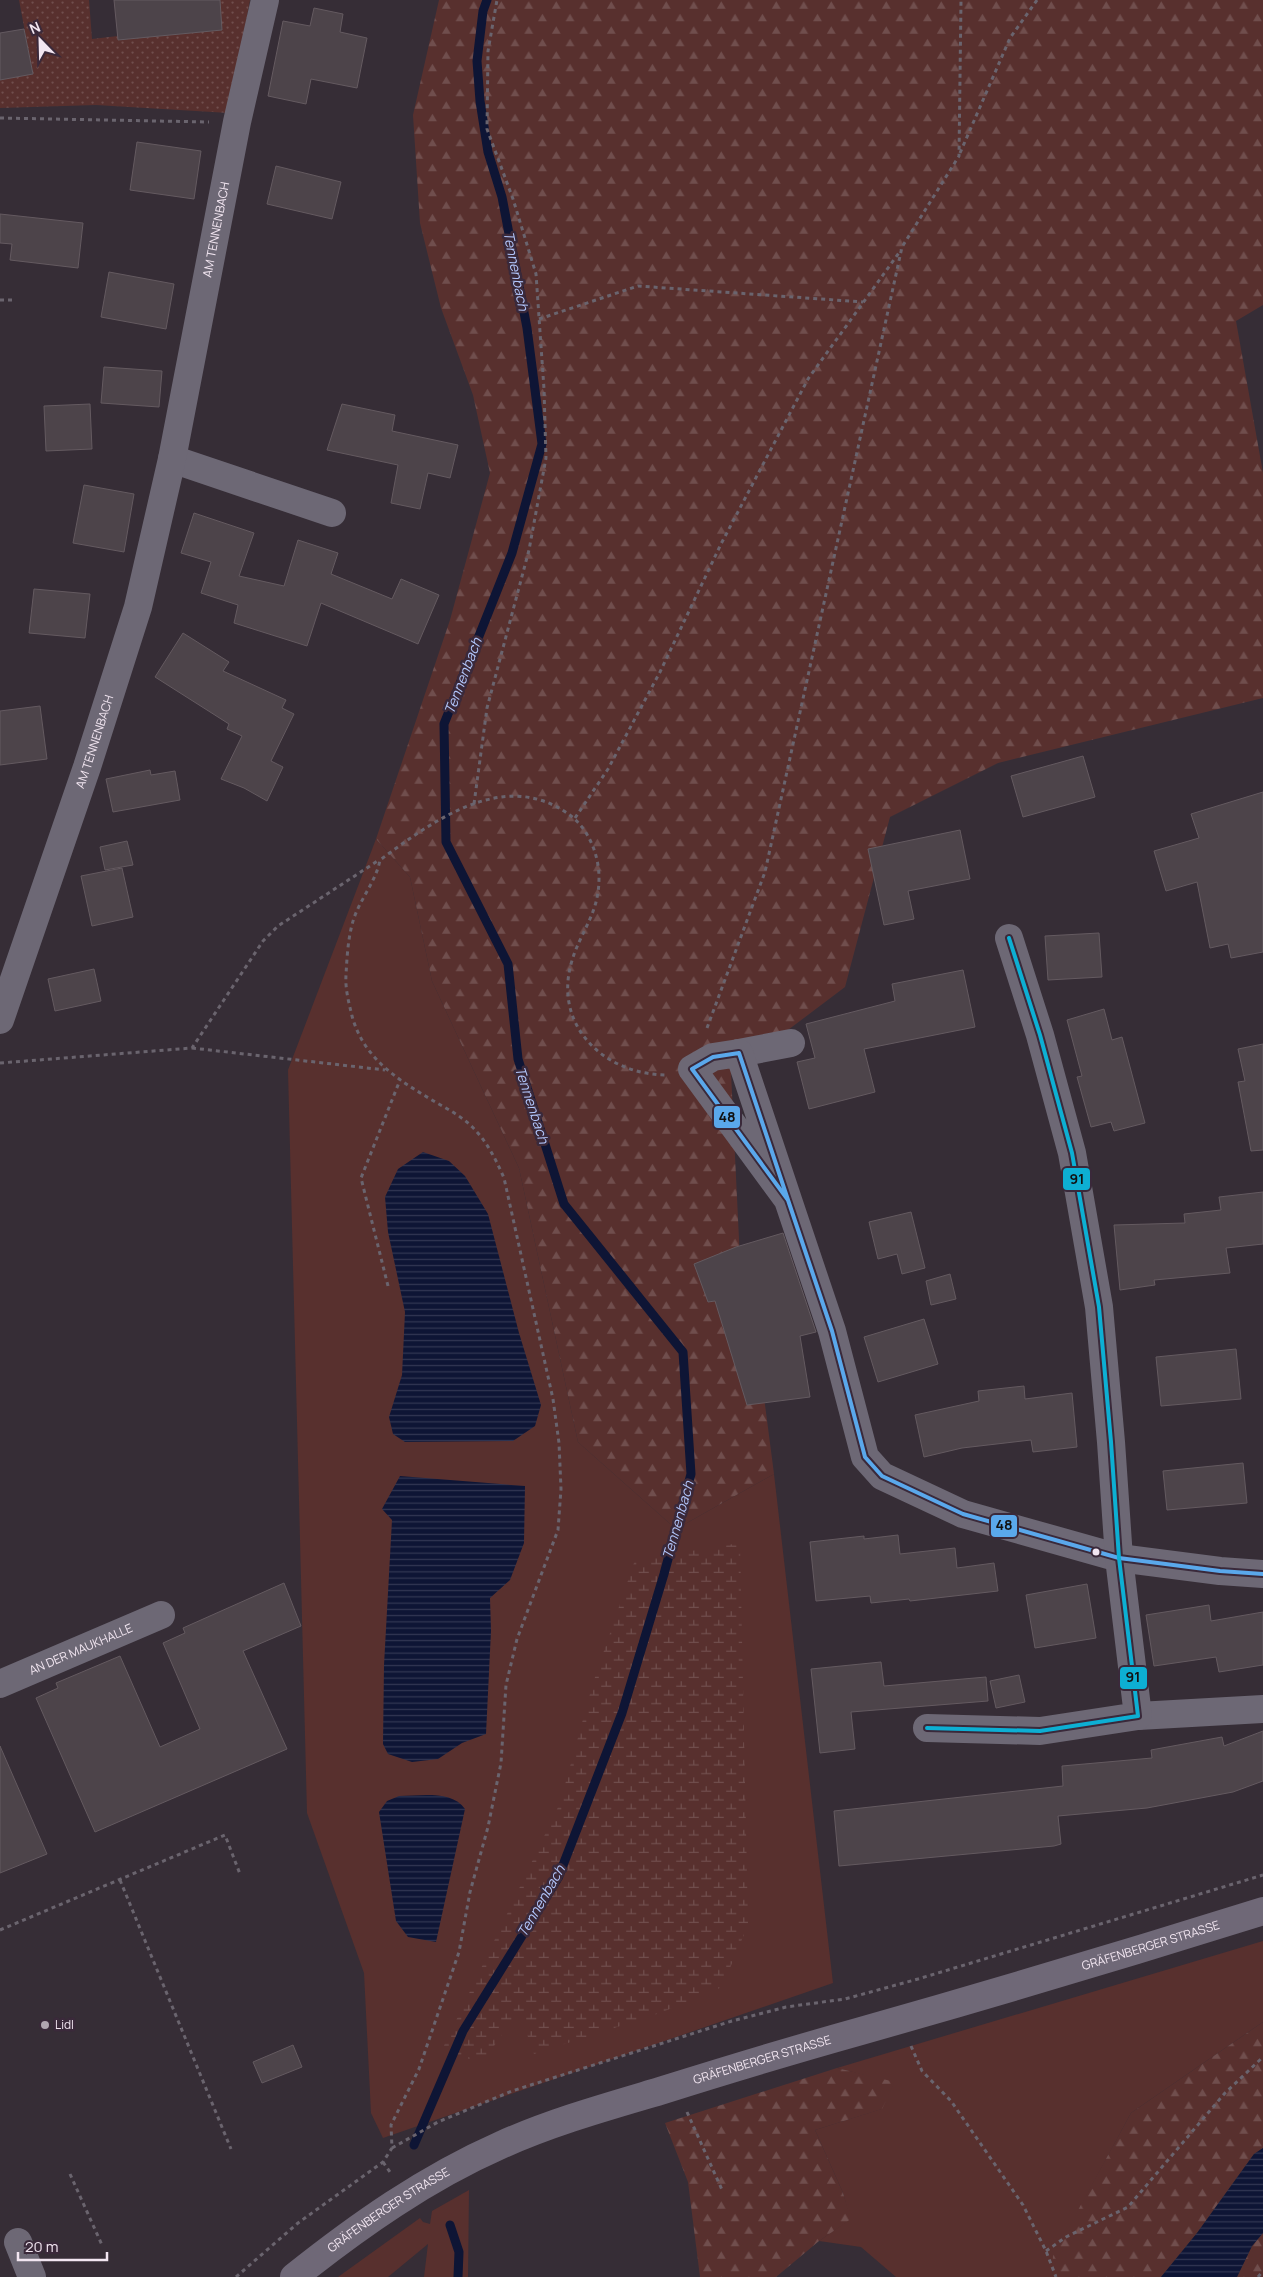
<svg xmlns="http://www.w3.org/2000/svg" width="1263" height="2277" viewBox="0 0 1263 2277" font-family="Manrope,sans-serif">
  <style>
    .grass { fill: #58302e }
    .forest { fill: url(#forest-firs) }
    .wetland { fill: url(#wetland-marsh) }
    .park { fill: url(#park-dots) }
    .water { fill: url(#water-rules) }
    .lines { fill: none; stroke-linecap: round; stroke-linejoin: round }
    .stream { stroke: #0e1535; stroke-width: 9 }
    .building { fill: #4d444a; stroke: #645a60 }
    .path { stroke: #6a646e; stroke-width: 3; stroke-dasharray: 4 4; stroke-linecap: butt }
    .minor { stroke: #6d6875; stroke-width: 28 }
    .major { stroke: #6f6877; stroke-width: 28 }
    .bus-1-casing { stroke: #3a293a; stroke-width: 8 }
    .bus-2-casing { stroke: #3a293a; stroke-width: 8 }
    .bus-1 { stroke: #5aa8eb; stroke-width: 4 }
    .bus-2 { stroke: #0dafd3; stroke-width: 4 }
    .bus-dot { fill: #f2e6f1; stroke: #3a293a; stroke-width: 2 }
    .poi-dot { fill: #b0a5b0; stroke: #3a293a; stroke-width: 2 }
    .labels { text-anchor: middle; stroke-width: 5; stroke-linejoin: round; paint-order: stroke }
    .street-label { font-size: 12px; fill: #f2e6f1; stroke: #3a293a }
    .poi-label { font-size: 12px; fill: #f2e6f1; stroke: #3a293a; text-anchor: start }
    .water-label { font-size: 14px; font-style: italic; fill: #b2c6fb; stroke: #3a293a }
    .line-badge { stroke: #3a293a; stroke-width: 2 }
    .pale-badge-label { font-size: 14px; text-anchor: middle; font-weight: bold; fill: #111 }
  </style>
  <defs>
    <pattern id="forest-firs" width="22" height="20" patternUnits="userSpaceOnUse" patternTransform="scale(1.25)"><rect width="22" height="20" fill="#58302e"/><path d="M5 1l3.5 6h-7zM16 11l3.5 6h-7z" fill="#704e4d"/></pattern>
    <pattern id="wetland-marsh" width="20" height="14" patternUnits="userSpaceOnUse" patternTransform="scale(1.25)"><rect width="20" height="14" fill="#58302e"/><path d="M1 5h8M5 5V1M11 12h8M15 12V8" fill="none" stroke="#704e4d"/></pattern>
    <pattern id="park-dots" width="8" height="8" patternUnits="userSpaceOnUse" patternTransform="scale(1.25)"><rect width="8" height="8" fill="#58302e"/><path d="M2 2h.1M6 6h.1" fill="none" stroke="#704e4d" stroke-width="1.8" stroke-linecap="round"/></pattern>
    <pattern id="water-rules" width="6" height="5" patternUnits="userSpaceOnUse" patternTransform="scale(1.25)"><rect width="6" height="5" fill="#0e1535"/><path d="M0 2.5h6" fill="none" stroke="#323753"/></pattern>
  </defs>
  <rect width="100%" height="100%" fill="#362d36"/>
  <path class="grass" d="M376,839L410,877L432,981L519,1168L578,1442L676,1529L774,1474L833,1983L383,2138L371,2113L364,1973L307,1813L288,1070Z
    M1263,1941V2022L1131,2113L1054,2256L1052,2277H896L861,2247L819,2241L850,2219L843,2193L815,2130L881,2109L894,2083L837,2068Z
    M469,2190L468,2277H424L428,2244L388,2277H338L420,2218L423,2222L430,2224L432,2211Z"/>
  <path class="forest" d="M439,0H1263V305L1236,321L1263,473V698L998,763L890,817L845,987L731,1073L740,1260L755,1328L774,1474L676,1529L578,1442L519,1168L432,981L410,877L376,839L450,620L490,473L473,395L441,308L420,223L413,115Z
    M1263,2022V2148L1254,2154L1197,2233L1161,2277H1052L1053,2256L1131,2113Z
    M837,2068L895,2082L882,2109L815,2130L843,2193L851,2219L819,2241L776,2277H700L688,2182L665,2123Z
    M1263,2233V2277H1237L1252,2246Z"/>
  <path class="wetland" d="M740,1543L748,1925L722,1987L660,2013L534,2054L522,2020L511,2022L482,2063L442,2050L560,1803L593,1683L635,1560Z"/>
  <path class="park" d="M19,0H89L92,39L118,36V40L222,30L219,0H250L229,113L96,105L0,108V80L33,74Z"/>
  <path class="water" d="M423,1152L449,1161L465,1176L488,1214L519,1333L541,1405L535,1426L513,1441L405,1442L393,1434L389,1417L402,1375L405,1312L388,1232L385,1197L398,1169Z
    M400,1476L525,1486L524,1543L510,1580L490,1598L491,1631L486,1734L462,1743L438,1759L412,1762L388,1754L383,1744L384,1665L392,1520L382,1509Z
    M399,1796C420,1796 452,1790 465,1809L436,1942L408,1937L396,1921L379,1812L387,1801Z
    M1263,2148V2233L1252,2246L1237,2277H1161L1197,2233L1254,2154Z"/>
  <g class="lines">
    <path class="stream" d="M414,2145L463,2031L558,1878L622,1713L664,1574L691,1474L683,1352L564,1204L518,1059L508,964L446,842L444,724L512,553L542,444L527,328L502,197L488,152L480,101L477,61L483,11L487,0
      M450,2225L459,2252L458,2277"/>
  </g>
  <path class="building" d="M114,0H220L222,30L118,40Z
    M314,8L343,14L340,32L367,38L357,88L311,79L306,104L268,96L283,21L310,26Z
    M24,29L33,74L0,80V33Z
    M137,142L201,151L194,199L130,190Z
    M276,166L341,182L332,219L267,204Z
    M0,214L83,223L78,268L10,260L12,244L0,243Z
    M109,272L174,284L166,329L101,317Z
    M104,367L162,371L159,407L101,403Z
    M90,404L92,449L46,451L44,406Z
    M342,404L395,415L392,431L458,445L450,478L428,473L420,509L391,503L398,465L327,450Z
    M84,485L134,494L124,552L73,543Z
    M194,513L254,533L239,576L284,586L298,540L338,553L331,574L392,599L401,579L439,595L418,644L321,603L307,646L234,623L238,605L201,593L211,562L181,553Z
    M34,589L90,594L85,638L29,633Z
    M183,633L229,662L223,671L286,700L282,708L294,714L271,761L283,767L267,801L244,788L221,779L242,736L227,729L229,724L155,677Z
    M40,706L47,759L0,765V711Z
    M1083,756L1095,797L1023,817L1011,776Z
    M150,770L151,775L175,771L180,800L113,812L106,779Z
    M1263,792V952L1231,958L1228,944L1210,948L1197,882L1166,891L1154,851L1199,838L1191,814Z
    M960,830L970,879L908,891L914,919L884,925L868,849Z
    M127,841L133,865L105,870L100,847Z
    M122,868L133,917L92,926L81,876Z
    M1099,933L1102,977L1048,980L1045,936Z
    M94,969L101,1001L55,1011L48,979Z
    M963,970L975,1027L864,1049L875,1092L809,1109L797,1062L815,1058L806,1024L895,1001L892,984Z
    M1104,1009L1112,1040L1122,1037L1145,1123L1114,1131L1111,1122L1091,1127L1077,1077L1082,1076L1067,1020Z
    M1263,1044V1150L1251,1151L1238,1082L1245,1081L1238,1049Z
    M1263,1192V1244L1226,1248L1230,1273L1154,1280L1155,1285L1120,1290L1114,1225L1185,1223L1184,1214L1221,1210L1219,1197Z
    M911,1212L925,1268L902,1274L897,1254L878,1259L869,1222Z
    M783,1233L816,1332L800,1336L810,1397L747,1405L715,1301L708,1302L694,1264L736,1247Z
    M950,1274L956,1299L931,1305L926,1281Z
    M924,1319L938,1364L878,1382L864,1337Z
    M1236,1349L1241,1399L1161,1406L1156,1357Z
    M1024,1386L1025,1399L1072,1393L1077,1447L1033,1452L1031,1440L962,1448L924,1457L915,1415L979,1401L978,1391Z
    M1243,1463L1247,1503L1167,1510L1163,1471Z
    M898,1535L900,1554L955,1548L957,1568L994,1563L998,1591L910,1601L909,1599L871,1603L870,1596L816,1601L810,1542L864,1536V1539Z
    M284,1583L301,1626L243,1651L287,1749L95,1832L36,1698L58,1688L56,1683L120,1656L160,1747L200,1729L163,1643L185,1633L183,1628Z
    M1087,1584L1096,1638L1035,1648L1026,1595Z
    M1209,1605L1211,1621L1263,1612V1665L1219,1672L1216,1657L1154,1666L1146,1615Z
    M881,1662L884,1686L986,1677L988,1701L851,1712L855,1749L820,1753L811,1669Z
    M1019,1675L1025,1702L996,1708L990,1681Z
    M1263,1731V1781L1233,1792L1147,1808L1058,1816L1061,1844L1054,1846L839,1866L834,1811L1063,1786L1062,1766L1152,1758L1151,1750L1222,1737L1224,1746Z
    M0,1746L47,1854L0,1873Z
    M293,2045L302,2067L262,2083L253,2062Z"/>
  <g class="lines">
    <path class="path" d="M0,118L209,122
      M960,153L1010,38L1037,0
      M0,300H13
      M539,319L638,286L863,302
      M474,804L487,708L529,550L546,458L544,389L536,274L513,199L487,129L488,51L497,0
      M575,818L608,769L660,672L721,544L808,379L901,250
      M707,1028L765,872L902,247L959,156L961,0
      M192,1048L385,1070
      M0,1063L192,1048L263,941L278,926L379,860
      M388,1286L361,1178L400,1080
      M120,1880L231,2149
      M0,1930L225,1835L240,1874
      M911,2046L922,2071L951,2101L1023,2205L1046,2251L1056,2277
      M687,2112L723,2192
      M392,2148L438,2122L512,2091L732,2021L786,2007L845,1999L918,1979L1263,1875
      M383,2162L390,2172
      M70,2174L102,2245
      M1046,2251L1066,2237L1128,2207L1225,2093L1263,2057
      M236,2277L298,2223L383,2162L392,2148L391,2125L419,2069L459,1952L470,1892L488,1827L501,1763L506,1685L517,1639L558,1530L561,1489L559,1443L553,1399L504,1178C494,1155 483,1134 463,1119C455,1113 446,1108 437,1103C400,1081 364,1060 352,1016C349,1003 345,989 346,975C347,957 348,936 354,918C361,898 376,881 380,860C433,821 503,769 567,813C588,827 599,854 599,878C599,915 580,931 571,964C554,1027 605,1074 665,1075
      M1258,2277L1263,2271"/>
    <g class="minor">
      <path d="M172,459L332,513"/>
      <path id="s1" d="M0,1020L87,767L138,607L172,459L237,122L265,0"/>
      <path d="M739,1053L791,1043"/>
      <path d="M788,1200L739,1053L713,1057L692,1069L788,1200L832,1331L865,1457L882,1476L963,1514L1119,1558L1220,1571L1263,1574"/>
      <path id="s2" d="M0,1684L161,1615"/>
      <path d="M1138,1716L1263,1709"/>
      <path d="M927,1728L1040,1731L1138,1716L1119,1558L1111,1442L1099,1307L1072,1153L1040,1035L1009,938"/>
      <path d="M18,2242L32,2277"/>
    </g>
    <path class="major" id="s3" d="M294,2277C358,2226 426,2178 501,2145C552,2122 606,2107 660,2091C727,2070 793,2050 861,2031C995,1993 1129,1953 1263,1911"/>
    <g class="bus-1-casing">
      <path id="bus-1" d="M788,1200L739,1053L713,1057L692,1069L788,1200L832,1331L865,1457L882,1476L963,1514L1119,1558L1220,1571L1263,1574"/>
    </g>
    <g class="bus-2-casing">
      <path id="bus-2" d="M927,1728L1040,1731L1138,1716L1119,1558L1111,1442L1099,1307L1072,1153L1040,1035L1009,938"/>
    </g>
    <use href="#bus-1" class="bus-1"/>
    <use href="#bus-2" class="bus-2"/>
  </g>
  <circle class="bus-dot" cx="1096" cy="1552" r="4.5"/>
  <circle class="poi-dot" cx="45" cy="2025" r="5"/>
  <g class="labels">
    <g class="street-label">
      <text dy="4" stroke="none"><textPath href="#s1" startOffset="821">AM TENNENBACH</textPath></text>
      <text dy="4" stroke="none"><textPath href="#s1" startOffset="294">AM TENNENBACH</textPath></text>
      <text dy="4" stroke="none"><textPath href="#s2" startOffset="88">AN DER MAUKHALLE</textPath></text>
      <text dy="4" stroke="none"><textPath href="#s3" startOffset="926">GRÄFENBERGER STRASSE</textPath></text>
      <text dy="4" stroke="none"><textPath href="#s3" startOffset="521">GRÄFENBERGER STRASSE</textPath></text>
      <text dy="4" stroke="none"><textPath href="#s3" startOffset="116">GRÄFENBERGER STRASSE</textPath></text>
    </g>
    <g class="poi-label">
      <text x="55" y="2029">Lidl</text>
    </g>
    <g class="water-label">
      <text transform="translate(516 271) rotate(79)" y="5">Tennenbach</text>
      <text transform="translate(463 676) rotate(-69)" y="5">Tennenbach</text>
      <text transform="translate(532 1105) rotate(72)" y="5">Tennenbach</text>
      <text transform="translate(678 1520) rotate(-74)" y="5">Tennenbach</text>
      <text transform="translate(541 1901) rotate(-60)" y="5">Tennenbach</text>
    </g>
  </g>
  <g class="line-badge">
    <rect x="713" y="1105" width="28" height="24" rx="5" fill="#5aa8eb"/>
    <rect x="1062" y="1167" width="29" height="24" rx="5" fill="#0dafd3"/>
    <rect x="990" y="1514" width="28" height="24" rx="5" fill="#5aa8eb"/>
    <rect x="1119" y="1666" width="29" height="24" rx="5" fill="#0dafd3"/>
  </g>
  <g class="pale-badge-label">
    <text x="727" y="1122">48</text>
    <text x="1077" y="1184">91</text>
    <text x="1004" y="1530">48</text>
    <text x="1133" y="1682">91</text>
  </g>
  <g transform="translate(40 40) rotate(337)" stroke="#3a293a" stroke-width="4" paint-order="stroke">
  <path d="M0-4L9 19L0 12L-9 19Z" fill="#f2e6f1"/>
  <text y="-8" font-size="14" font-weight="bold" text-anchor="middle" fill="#f2e6f1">N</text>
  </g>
  <path d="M18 2252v8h89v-8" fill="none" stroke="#f2e6f1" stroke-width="2.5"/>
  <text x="25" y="2252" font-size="15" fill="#f2e6f1" stroke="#3a293a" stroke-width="4" paint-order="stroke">20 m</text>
</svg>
